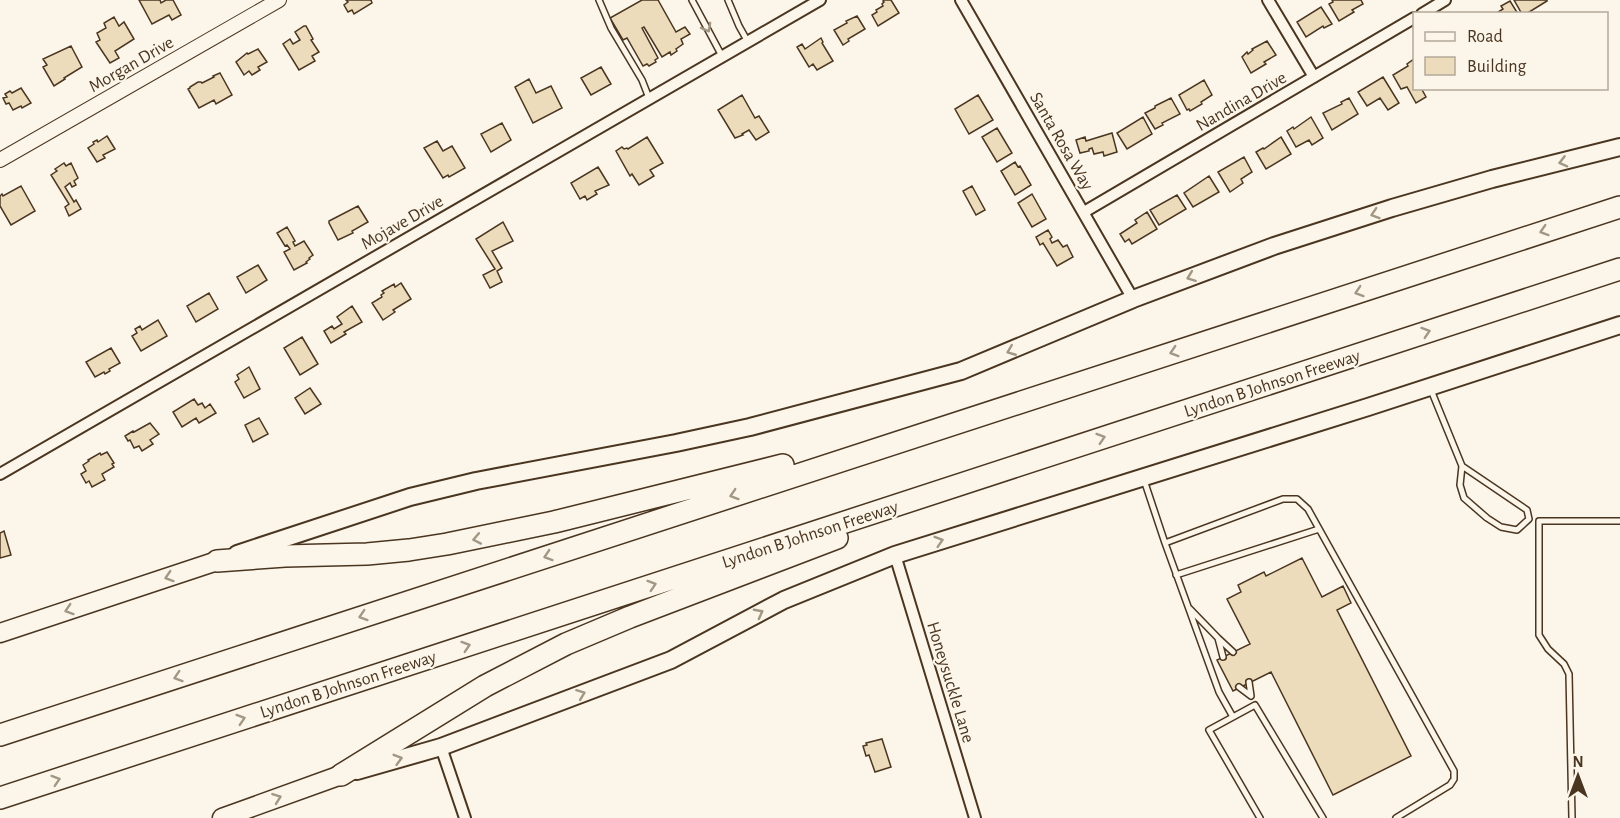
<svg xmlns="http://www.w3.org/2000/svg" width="1620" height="818" viewBox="0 0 1620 818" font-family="'Alegreya Sans',sans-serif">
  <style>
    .building { fill: #ecdcbc; stroke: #4a3520; stroke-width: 1.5 }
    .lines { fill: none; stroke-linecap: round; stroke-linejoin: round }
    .service-casing { stroke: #4a3520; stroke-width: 8 }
    .minor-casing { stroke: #4a3520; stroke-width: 14 }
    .tertiary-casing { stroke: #4a3520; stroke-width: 16 }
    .secondary-casing { stroke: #4a3520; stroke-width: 20 }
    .primary-casing { stroke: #4a3520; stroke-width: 21 }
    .motorway-casing { stroke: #4a3520; stroke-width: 24 }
    .service { stroke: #fbf6e9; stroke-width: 5 }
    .minor { stroke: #fbf6e9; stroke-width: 10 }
    .tertiary { stroke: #fbf6e9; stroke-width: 14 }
    .secondary { stroke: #fbf6e9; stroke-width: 16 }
    .primary { stroke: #fbf6e9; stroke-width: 18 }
    .motorway { stroke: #fbf6e9; stroke-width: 21 }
    .oneway { stroke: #a29684 }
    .labels { text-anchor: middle; stroke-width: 4.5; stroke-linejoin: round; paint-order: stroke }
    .street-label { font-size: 18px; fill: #4a3520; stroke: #fbf6e9 }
  </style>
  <rect width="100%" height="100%" fill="#fbf6e9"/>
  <path class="building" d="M139,0H160L161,3L166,0H173L181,15L172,20L169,15L152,24Z
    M346,0H371L372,3L354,14L352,10L348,12L344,5L348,2Z
    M642,0H658L676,32L685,27L690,34L681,39L683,44L676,49L677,51L671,55L670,52L662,57L644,27L642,28L658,58L655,60L656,62L649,66L647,64L643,66L627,38L623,40L610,18Z
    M884,0H891L899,13L878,26L872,15L877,12L876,10L883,6L882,4L884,2L883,1Z
    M1332,0H1361L1363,4L1352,10L1354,12L1339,21L1329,4L1333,2Z
    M1514,0H1547V1L1526,14H1522Z
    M1510,1L1518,14H1495L1503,9L1501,6Z
    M1321,7L1332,24L1324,28L1323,26L1306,37L1297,22Z
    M857,16L865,29L848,39L849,41L843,45L834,30L847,23L846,21Z
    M114,17L119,26L124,22L134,39L115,51L119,58L110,63L96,42L100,40L97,33L106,28L104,23Z
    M304,26H306L313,39L311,40L319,52L312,56L315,61L299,70L283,44L290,39L293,44L300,40L295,32Z
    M821,38L823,42L822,43L833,61L817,70L813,64L809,67L797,47L802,44L805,49Z
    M1267,41L1276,55L1264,62L1266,64L1251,73L1242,57L1247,52L1248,54L1253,50L1252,49Z
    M71,46L82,67L64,78L65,79L54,86L43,67L47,65L43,59Z
    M258,49L267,62L258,67L260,70L252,75L249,71L244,75L236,62L247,53L248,54Z
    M1414,59V88H1421L1426,97L1416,103L1407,87L1401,89L1393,75L1408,66L1407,64Z
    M601,67L611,84L591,95L581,78Z
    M220,73L232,95L216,104L214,100L199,108L188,89L190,88V87L198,82H201L202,83L214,77L213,76Z
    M1383,77L1399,103L1388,110L1380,98L1367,106L1358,92Z
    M529,79L536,93L551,86L562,108L533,123L515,87Z
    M1204,80L1212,95L1201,102L1202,104L1190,111L1189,109L1187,110L1179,95Z
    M21,88L31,103L22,108L21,106L13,110L9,103L6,104L3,98L7,97L5,94L10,91L12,93Z
    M742,95L755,118L759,116L769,132L756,140L749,130L742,134L743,135L735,138L718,110Z
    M978,95L993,120L969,134L955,109Z
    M1171,98L1180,114L1162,123L1163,125L1155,129L1145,113L1155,108V106Z
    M1349,98L1358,114L1332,130L1323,113L1342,104L1341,102Z
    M1143,117L1152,134L1127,149L1117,133Z
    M1311,117L1323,138L1312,145L1309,140L1296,147L1287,131L1293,127L1294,129Z
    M502,123L511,140L491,152L481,134Z
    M997,128L1012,153L997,162L982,137Z
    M1112,133L1117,152L1104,156L1103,152L1094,154L1092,148L1089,149V151L1080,153L1076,140L1085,137L1086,141Z
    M107,136L115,149L103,155L105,158L97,162L88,148L94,144L93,142L97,140L98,142Z
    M647,137L663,163L650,170L654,176L639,185L632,174L630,176L616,151L622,147L624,149L627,148L628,149Z
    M1281,137L1291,154L1266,169L1256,152L1263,148L1264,149Z
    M437,141L443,151L452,146L465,168L449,177L448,175L443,178L424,148Z
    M1244,157L1252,172L1241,179L1243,183L1230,192L1218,172Z
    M1015,162L1018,167L1020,166L1031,185L1015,195L1001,171Z
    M64,163L66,166L71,163L78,178L74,181L76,185L72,187L70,183L65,187L74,202L76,200L81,209L69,216L65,207L69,204L51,175L57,171L55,169Z
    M598,167L609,185L595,191L597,194L587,200L585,196L580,199L571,183Z
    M1209,176L1219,192L1193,207L1184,193Z
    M21,186L35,211L11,225L0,206V196L2,194L3,196Z
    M972,186L985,210L976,215L963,191Z
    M1032,194L1046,219L1032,227L1018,203Z
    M1177,195L1186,209L1159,225L1150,210Z
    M358,206L368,222L352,231L353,233L338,240L329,223V221Z
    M1147,212L1157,229L1132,244L1129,239L1125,242L1120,234L1137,223L1135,220Z
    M503,222L513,241L492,251L502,268L497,271L502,282L490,288L483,275L495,269L476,239Z
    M287,227L295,241L293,242L295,246L304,241L313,255L309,258L310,259L306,262L307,263L294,270L284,252L290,249L287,245L285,246L277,233Z
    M1048,230L1052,237L1050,239L1052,243L1058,240L1063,247L1067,245L1073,257L1057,266L1043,243L1040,245L1036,237Z
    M258,265L267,280L246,293L237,277Z
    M401,283L411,299L393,310L395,312L383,320L372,303L382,297L381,295L384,293L382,291L394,284L395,287Z
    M209,293L218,309L196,322L187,306Z
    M352,306L362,322L344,332L346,334L331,343L324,331L332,326L334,329L342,324L337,317Z
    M158,320L167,336L141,351L132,336L137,333L135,329L140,326L142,330Z
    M302,337L318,364L300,375L284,348Z
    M111,348L120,363L109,369L110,371L105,374L104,372L95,377L86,362Z
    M249,367L260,389L244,398L235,382L239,379L237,375Z
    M310,388L321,404L305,414L295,398Z
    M194,399L198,405L202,403L205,408L210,404L216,413L199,423L196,418L182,427L173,412Z
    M259,418L268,434L253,442L245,425Z
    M150,423L159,434L150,440L153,444L142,451L139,446L134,448L130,440L128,441L125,436L133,431L134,432Z
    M107,452L114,463L112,464L114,467L102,474L105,480L92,487L89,481L86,483L81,474L86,471L83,465L89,461L88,460L100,453L101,455Z
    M4,531L11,555L0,558V533Z
    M1302,558L1322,597L1343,586L1351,603L1337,610L1411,756L1333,795L1271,672L1233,691L1217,660L1250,644L1227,599L1241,592L1238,585L1264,572L1266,576Z
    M882,739L891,767L875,772L869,755L866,756L863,746L867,745L866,743Z"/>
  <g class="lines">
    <g class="service-casing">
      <path id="service" d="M599,0L611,28L642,80L649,98
        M692,0L722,56
        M728,0L739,26L748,42
        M1431,390L1462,466
        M1462,466L1527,510L1529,519L1517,530L1501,527L1487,518L1464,498L1460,485Z
        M1144,480L1165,543L1219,692L1233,717
        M1165,543L1283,499H1297L1308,509L1454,771V779L1450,785L1396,818
        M1176,575L1319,529
        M1190,609L1218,638
        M1223,657L1218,638L1233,652
        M1239,687L1251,696L1249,682
        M1260,818L1209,730L1255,705L1323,818
        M1572,818L1569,674L1564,664L1548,649L1539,635V521H1620"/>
    </g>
    <g class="minor-casing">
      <path id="minor" d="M961,0L1133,299
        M1268,0L1314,77
        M1422,14L1445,0
        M1084,212L1414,18
        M0,474L820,0
        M895,555L975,818
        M441,747L465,818"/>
    </g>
    <g class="tertiary-casing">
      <path id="tertiary" d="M0,160L279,0"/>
    </g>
    <g class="secondary-casing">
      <path id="secondary" d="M237,554L410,497L476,481L676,443L750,427L961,371L1133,299L1274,246L1392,208L1492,179L1620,147
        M357,771L441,747L671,660L784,600L895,555L1368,407L1620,325"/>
    </g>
    <g class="primary-casing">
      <path id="primary" d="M0,633L217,561
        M222,818L341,775"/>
    </g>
    <g class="motorway-casing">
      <path id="motorway" d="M217,561L285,556L367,554L409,550L447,544L554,522L783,465
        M0,735L1620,207
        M341,775L485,686L566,644L630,617L837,538
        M0,798L1620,269"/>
    </g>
    <use href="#service" class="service"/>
    <use href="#minor" class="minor"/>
    <use href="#tertiary" class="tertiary"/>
    <use href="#secondary" class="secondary"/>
    <use href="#primary" class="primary"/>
    <use href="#motorway" class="motorway"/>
  </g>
  <defs><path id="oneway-chevron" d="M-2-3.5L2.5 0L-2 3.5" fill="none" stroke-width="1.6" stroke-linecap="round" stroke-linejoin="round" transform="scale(1.5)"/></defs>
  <g class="oneway">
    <use href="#oneway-chevron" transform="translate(707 28) rotate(61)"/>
    <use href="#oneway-chevron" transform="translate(1563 162) rotate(166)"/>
    <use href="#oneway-chevron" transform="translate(1375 214) rotate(162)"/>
    <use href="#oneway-chevron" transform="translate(1544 231) rotate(162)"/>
    <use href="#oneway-chevron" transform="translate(1191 277) rotate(159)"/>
    <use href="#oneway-chevron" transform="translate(1359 292) rotate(162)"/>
    <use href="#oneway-chevron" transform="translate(1426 332) rotate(-18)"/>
    <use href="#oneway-chevron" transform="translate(1011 351) rotate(158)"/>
    <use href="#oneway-chevron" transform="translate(1174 352) rotate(162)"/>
    <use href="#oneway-chevron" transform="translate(1101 438) rotate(-18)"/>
    <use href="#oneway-chevron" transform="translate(734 495) rotate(162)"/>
    <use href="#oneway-chevron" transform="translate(477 539) rotate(169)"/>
    <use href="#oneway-chevron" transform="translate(939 541) rotate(-17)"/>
    <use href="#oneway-chevron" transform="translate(548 556) rotate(162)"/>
    <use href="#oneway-chevron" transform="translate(169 577) rotate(162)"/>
    <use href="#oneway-chevron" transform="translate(652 585) rotate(-18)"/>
    <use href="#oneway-chevron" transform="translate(69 610) rotate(162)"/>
    <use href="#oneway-chevron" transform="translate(759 613) rotate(-28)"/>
    <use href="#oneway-chevron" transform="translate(363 616) rotate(162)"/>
    <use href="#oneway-chevron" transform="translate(466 646) rotate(-18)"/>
    <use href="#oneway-chevron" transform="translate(178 677) rotate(162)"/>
    <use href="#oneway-chevron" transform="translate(581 694) rotate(-21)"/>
    <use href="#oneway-chevron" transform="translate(241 719) rotate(-18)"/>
    <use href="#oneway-chevron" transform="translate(398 759) rotate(-16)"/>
    <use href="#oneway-chevron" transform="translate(56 780) rotate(-18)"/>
    <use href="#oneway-chevron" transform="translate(277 798) rotate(-20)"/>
  </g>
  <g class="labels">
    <g class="street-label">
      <text transform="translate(131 64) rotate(-30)" y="6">Morgan Drive</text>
      <text transform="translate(1241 101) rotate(-30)" y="6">Nandina Drive</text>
      <text transform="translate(1062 141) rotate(60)" y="6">Santa Rosa Way</text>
      <text transform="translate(402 222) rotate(-30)" y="6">Mojave Drive</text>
      <text transform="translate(1272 383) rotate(-18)" y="6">Lyndon B Johnson Freeway</text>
      <text transform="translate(810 534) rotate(-18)" y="6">Lyndon B Johnson Freeway</text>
      <text transform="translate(951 682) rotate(73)" y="6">Honeysuckle Lane</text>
      <text transform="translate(348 684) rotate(-18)" y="6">Lyndon B Johnson Freeway</text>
    </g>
  </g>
  <rect x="1413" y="12" width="195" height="78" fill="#fbf6e9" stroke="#b4a999" stroke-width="1.5"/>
  <rect x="1425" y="32" width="30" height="9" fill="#fbf6e9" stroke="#b4a999" stroke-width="1.5"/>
  <text x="1467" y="42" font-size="18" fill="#4a3520">Road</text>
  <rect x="1425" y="57" width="30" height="18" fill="#ecdcbc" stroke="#b4a999" stroke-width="1.5"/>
  <text x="1467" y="72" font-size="18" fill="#4a3520">Building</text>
  <g transform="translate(1578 776)" stroke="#fbf6e9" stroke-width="4.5" paint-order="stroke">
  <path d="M0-4.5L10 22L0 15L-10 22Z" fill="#4a3520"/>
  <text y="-9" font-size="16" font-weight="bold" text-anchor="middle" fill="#4a3520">N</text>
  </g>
</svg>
